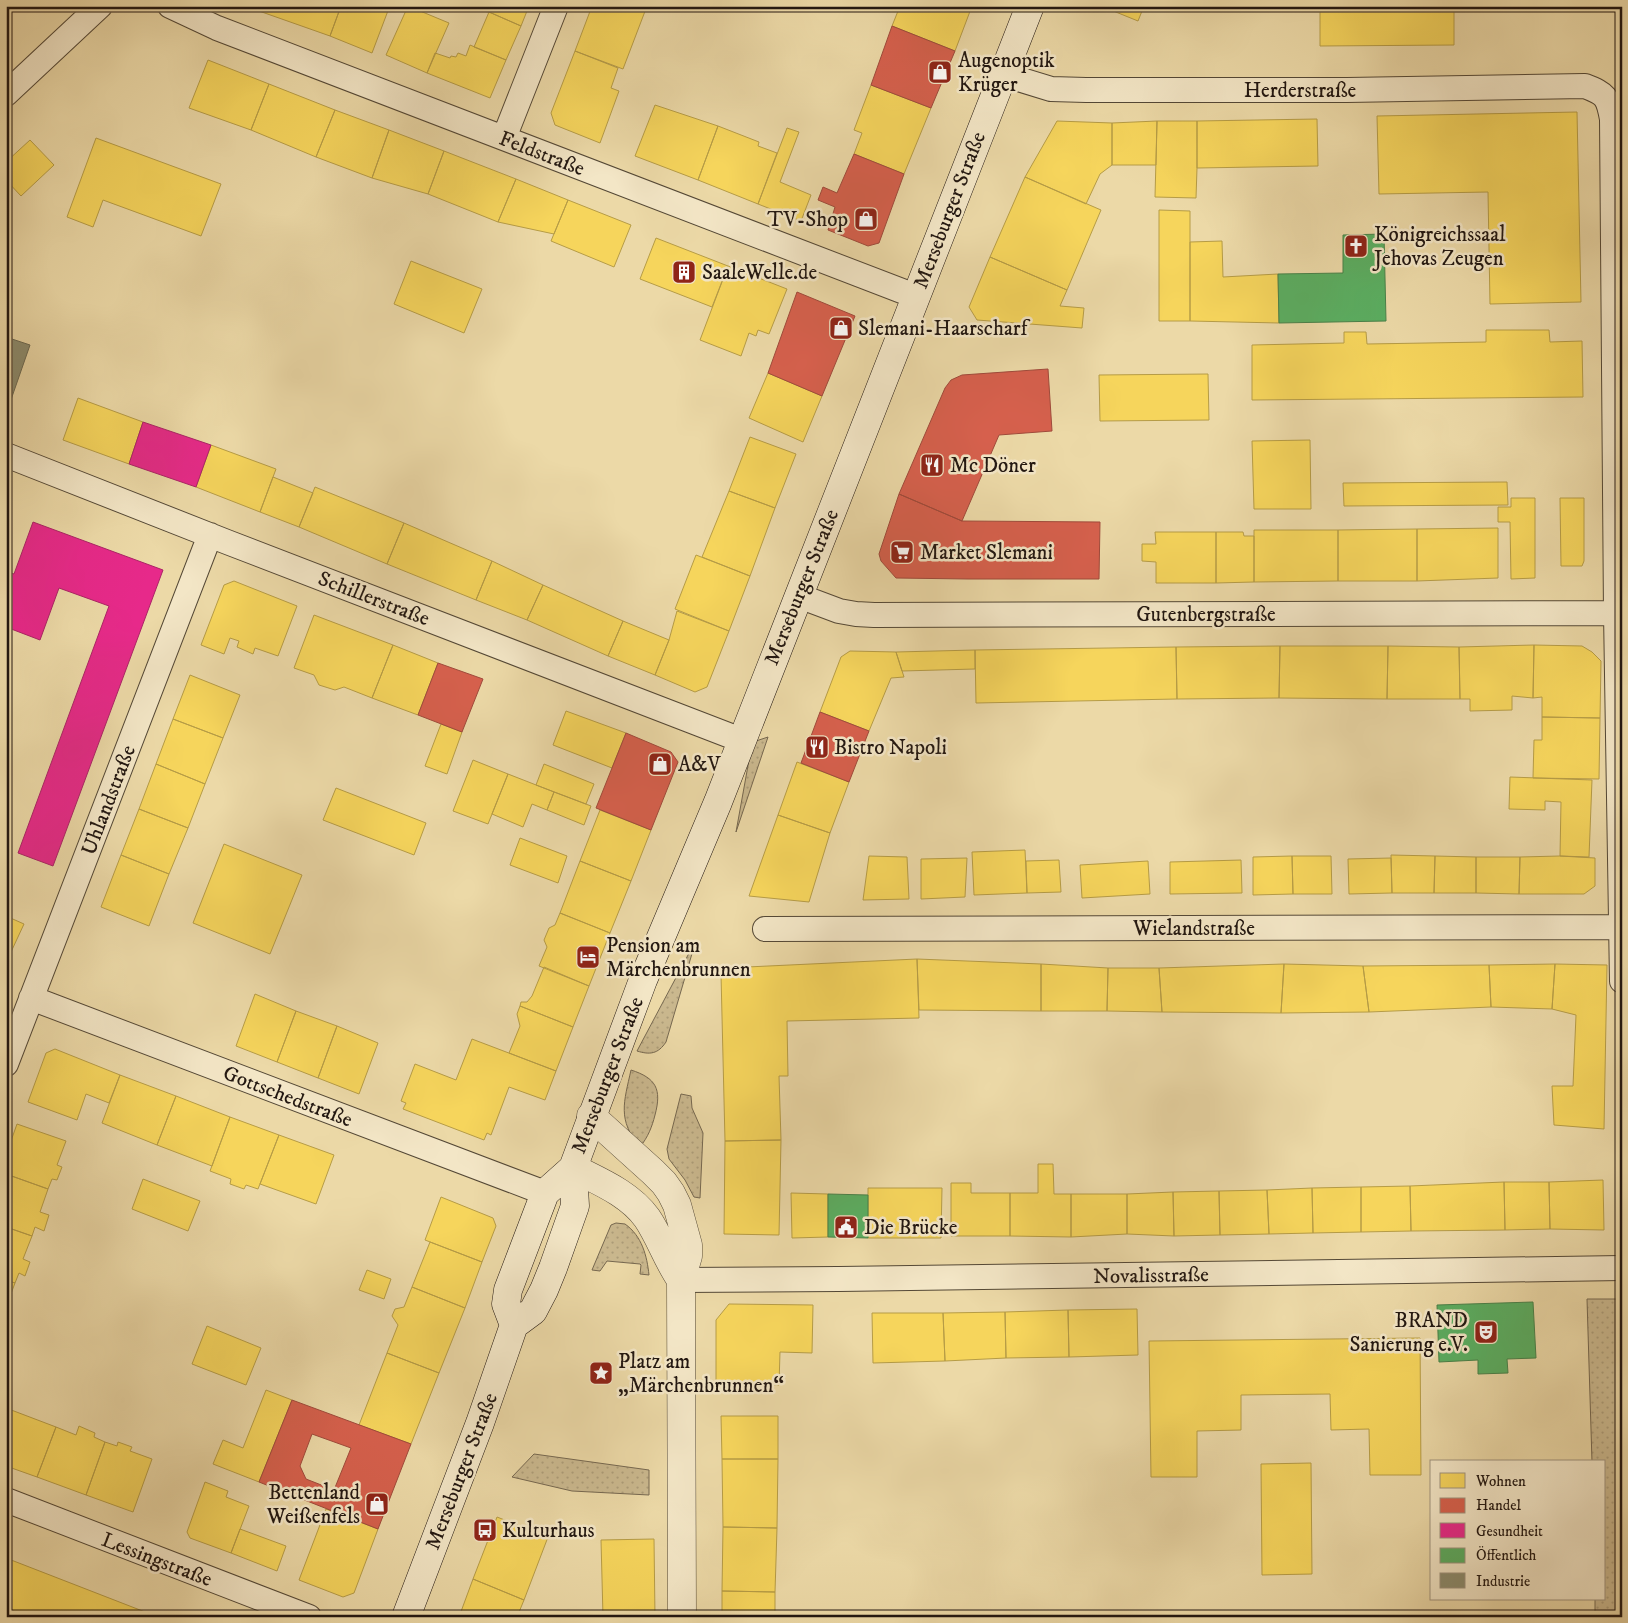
<svg xmlns="http://www.w3.org/2000/svg" width="1628" height="1623" viewBox="0 0 1628 1623" font-family="'IM FELL DW Pica',serif">
  <style>
    .grass { fill: url(#grass-dots); stroke: #766850 }
    .homes { fill: #f6d55c; stroke: #b69c46 }
    .shops { fill: #d6604d; stroke: #a04a3b; fill-rule: evenodd }
    .health { fill: #e7298a; stroke: #ac2466 }
    .public { fill: #5aae61; stroke: #498149 }
    .industry { fill: #8c8c6e; stroke: #6c6952 }
    .lines { fill: none; stroke-linecap: round; stroke-linejoin: round }
    .minor-casing { stroke: #544836; stroke-width: 26 }
    .tertiary-casing { stroke: #544836; stroke-width: 29 }
    .secondary-casing { stroke: #221711; stroke-width: 29 }
    .minor { stroke: #f3e6c6; stroke-width: 24 }
    .tertiary { stroke: #f3e6c6; stroke-width: 28 }
    .secondary { stroke: #f3e6c6; stroke-width: 28 }
    .labels { text-anchor: middle; stroke-width: 5; stroke-linejoin: round; paint-order: stroke }
    .poi-label { font-size: 21px; fill: #221711; stroke: #f3e6c6; text-anchor: start }
    .street-label { font-size: 21px; fill: #221711; stroke: #f3e6c6 }
  </style>
  <defs>
    <pattern id="grass-dots" width="8" height="8" patternUnits="userSpaceOnUse" patternTransform="scale(1.25)"><rect width="8" height="8" fill="#cab88e"/><path d="M2 2h.1M6 6h.1" fill="none" stroke="#ad9d79" stroke-width="1.8" stroke-linecap="round"/></pattern>
  </defs>
  <rect width="100%" height="100%" fill="#ecd9a7"/>
  <filter id="stains"><feTurbulence type="fractalNoise" baseFrequency=".004" numOctaves="4"/><feColorMatrix values="0 0 0 0 .2 0 0 0 0 .09 0 0 0 0 .02 0 0 0 .5 -.17"/></filter>
  <radialGradient id="worn" r=".72"><stop offset=".6" stop-color="#630" stop-opacity="0"/><stop offset="1" stop-color="#630" stop-opacity=".3"/></radialGradient>
  <path class="grass" d="M768,737L736,832L749,760L756,741Z
    M696,940L666,1042C658,1054 650,1055 637,1051Z
    M631,1070C656,1078 662,1089 655,1115C652,1127 648,1137 640,1147C617,1120 624,1102 631,1070Z
    M681,1094L691,1096L692,1108L703,1133L700,1198L694,1197L685,1180L669,1159L667,1149Z
    M616,1223L625,1224C642,1236 647,1256 649,1275L640,1274L641,1265L640,1264L607,1261L600,1271L592,1270L611,1225Z
    M1587,1299H1622V1617H1595V1599H1604V1462H1592Z
    M534,1454L649,1470V1495L572,1491L512,1477Z"/>
  <path class="homes" d="M260,6H341L330,36L259,11Z
    M341,6H383L389,8L372,53L330,36Z
    M408,6L449,23L427,73L386,55Z
    M484,6H529L521,26L489,12L482,11Z
    M592,6H647L623,69L575,51Z
    M900,6H972L955,51L892,26Z
    M1101,6H1144L1138,21Z
    M1320,6H1454V45L1320,46Z
    M489,12L521,26L506,60L474,47Z
    M470,45L506,60L490,98L427,73L435,53L450,58L451,56L456,57L458,53L466,56Z
    M575,51L618,68L611,88L619,91L600,143L555,125L551,113Z
    M208,60L269,84L251,130L189,108Z
    M269,84L335,110L316,157L251,130Z
    M871,85L931,108L904,174L854,154L862,133L854,130Z
    M655,105L718,126L698,180L635,156Z
    M335,110L389,130L372,178L316,157Z
    M1577,112L1581,302L1490,304L1488,192L1379,194L1377,116Z
    M1317,119L1318,166L1197,168V121Z
    M1057,121L1112,123V165L1100,174L1086,204L1025,177Z
    M1157,121L1156,165H1112V123Z
    M1157,121H1197V168L1196,198L1155,197Z
    M718,126L759,142L758,146L777,153L758,204L698,180Z
    M787,128L799,132L780,182L811,195L801,221L758,204Z
    M389,130L444,151L428,194L372,178Z
    M96,138L221,184L201,236L103,200L93,227L67,217Z
    M30,140L54,165L21,196L6,180V162Z
    M444,151L516,179L498,222L428,194Z
    M1025,177L1101,210L1067,290L990,257Z
    M516,179L568,200L554,234L498,222Z
    M568,200L631,225L614,267L551,241Z
    M1159,210L1190,211V321H1159Z
    M656,238L728,266L712,307L640,279Z
    M1222,241L1223,277L1278,274L1279,323L1190,321V242Z
    M990,257L1067,290L1060,306L1084,308L1082,328L977,320L969,307Z
    M411,261L482,289L464,333L394,304Z
    M728,266L787,289L769,334L758,330L756,336L749,333L741,356L700,340Z
    M1486,330H1549L1550,342L1582,341L1583,397L1252,400V345L1344,343V332H1366L1367,344L1486,342Z
    M768,373L822,396L803,442L749,418Z
    M1208,374L1209,420L1100,421L1099,375Z
    M78,398L143,422L129,464L63,440Z
    M750,437L796,454L775,508L729,491Z
    M1310,440L1311,509H1254L1252,441Z
    M211,445L276,469L260,512L196,487Z
    M273,477L313,493L299,527L260,512Z
    M1507,482L1508,505L1344,506L1343,483Z
    M315,487L404,523L387,564L299,527Z
    M729,491L775,508L750,576L702,557Z
    M1511,498H1535V578L1511,579L1510,522H1498V507H1511Z
    M1560,498H1584V561L1582,566H1561Z
    M404,523L492,561L476,600L387,564Z
    M1498,528V578L1417,581V529Z
    M1417,529V581H1338V530Z
    M1254,530H1338V581L1254,582Z
    M1155,532H1216V583H1156V562L1142,561V544H1156Z
    M1216,532H1243L1244,536H1254V582L1216,583Z
    M696,555L750,576L729,631L675,609Z
    M492,561L543,585L527,620L476,600Z
    M234,581L297,606L278,656L255,648L253,654L237,647L239,641L230,638L224,654L201,645L224,585Z
    M543,585L623,621L608,656L527,620Z
    M677,611L729,631L707,687L695,692L655,675L669,640Z
    M314,615L393,645L372,698L344,687L335,690L319,685L314,675L294,668Z
    M623,621L669,640L655,675L608,656Z
    M393,645L438,663L418,715L372,698Z
    M1534,645L1533,698L1512,696V710L1470,711V699H1460L1459,647Z
    M1534,645L1582,646L1592,652L1601,661L1600,718L1542,717V697L1533,698Z
    M1280,646L1279,698L1177,699L1176,647Z
    M1280,646H1388L1387,699L1279,698Z
    M1388,646L1459,647L1460,699H1387Z
    M1176,647L1177,699L976,703L975,650Z
    M975,650V669L902,671L896,652Z
    M850,651L896,652L904,677L891,678L869,731L820,712L841,657Z
    M190,675L240,695L223,738L173,719Z
    M566,711L626,733L612,768L553,745Z
    M1542,717L1600,718L1599,779L1533,778L1534,740H1542Z
    M173,719L223,738L205,784L156,764Z
    M441,724L462,732L447,774L425,766Z
    M473,760L508,774L488,824L453,811Z
    M797,762L849,782L830,833L778,815Z
    M156,764L205,784L188,828L139,809Z
    M544,764L594,784L586,804L536,785Z
    M508,774L554,792L547,810L532,804L523,827L492,814Z
    M1510,777L1592,780L1589,857L1560,856L1561,802L1545,801V810L1509,809Z
    M336,788L426,823L414,855L323,820Z
    M554,792L591,806L584,825L547,810Z
    M139,809L188,828L169,874L121,855Z
    M600,810L651,830L631,881L580,861Z
    M778,815L830,833L809,902L749,896Z
    M520,838L567,856L558,883L510,865Z
    M224,844L302,875L270,954L193,923Z
    M1025,850L1027,893L974,895L972,852Z
    M121,855L169,874L149,926L101,907Z
    M1391,855L1435,856L1434,893H1392Z
    M869,856L907,857L909,899L863,900Z
    M1292,856L1293,894L1253,895V857Z
    M1292,856H1331L1332,894H1293Z
    M1435,856L1476,857V893H1434Z
    M1560,856L1595,858V886L1584,894H1519L1520,857Z
    M1476,857H1520L1519,894L1476,893Z
    M967,858L965,897L921,899V859Z
    M1391,858L1392,893L1349,894L1348,859Z
    M1059,860L1061,892L1027,893L1026,861Z
    M1241,860L1242,893L1170,894V862Z
    M580,861L631,881L610,933L560,913Z
    M1148,861L1150,894L1082,898L1080,865Z
    M560,913L610,933L589,986L539,966L547,947L544,940L549,928L555,925Z
    M6,916L24,924L11,952L6,950Z
    M917,959L919,1018L787,1021L788,1076H779L781,1140L725,1141L721,974L726,968Z
    M917,959L1041,964V1011L919,1010Z
    M1041,964L1108,968L1107,1011H1041Z
    M1284,964L1363,966L1369,1012L1281,1013Z
    M1284,964L1281,1013L1162,1012L1159,968Z
    M1555,964L1607,965L1604,1129L1554,1125L1552,1086H1573L1576,1015L1552,1009Z
    M1555,964L1552,1009L1491,1007L1489,965Z
    M1489,965L1491,1007L1369,1012L1363,966Z
    M544,967L589,986L573,1027L520,1006L521,1002H527L532,996Z
    M1108,968H1159L1162,1012L1107,1011Z
    M255,994L296,1011L277,1062L236,1046Z
    M520,1006L573,1027L556,1071L509,1053L520,1026L517,1014Z
    M296,1011L337,1026L318,1078L277,1062Z
    M337,1026L378,1043L359,1094L318,1078Z
    M472,1039L556,1071L545,1100L509,1087L491,1135L487,1133L484,1140L403,1109L406,1103L401,1101L415,1064L456,1080Z
    M55,1049L120,1075L109,1103L86,1094L77,1120L28,1102L46,1053Z
    M120,1075L176,1096L157,1145L102,1123Z
    M176,1096L230,1117L212,1166L157,1145Z
    M230,1117L279,1135L258,1189L246,1185L244,1189L230,1184L231,1179L210,1171Z
    M17,1124L66,1141L57,1165L62,1167L57,1180L52,1179L48,1189L6,1174V1155Z
    M279,1135L334,1155L316,1204L260,1184Z
    M781,1140L779,1235L724,1234L725,1141Z
    M1038,1164H1053L1054,1194H1071V1237L1010,1236V1193H1038Z
    M6,1174L48,1189L40,1212L49,1215L44,1231L35,1227L32,1236L6,1227Z
    M143,1179L200,1201L188,1231L132,1209Z
    M1603,1180L1604,1230L1550,1229L1549,1182Z
    M1504,1182H1549L1550,1229L1505,1230Z
    M1504,1182L1505,1230L1411,1231L1410,1186Z
    M951,1183H971V1193H1010V1236H951Z
    M1410,1186L1411,1231L1361,1232V1187Z
    M1361,1187V1232L1313,1233L1312,1188Z
    M868,1188H942L941,1238H868Z
    M1312,1188L1313,1233L1269,1234L1267,1190Z
    M1267,1190L1269,1234L1220,1235L1219,1191Z
    M1219,1191L1220,1235L1174,1236L1173,1192Z
    M1173,1192L1174,1236L1127,1234V1194Z
    M791,1193L828,1194V1237L792,1238Z
    M1071,1194H1127V1234L1071,1237Z
    M441,1197L493,1218L496,1226L482,1262L425,1240Z
    M6,1227L32,1236L23,1259L30,1262L25,1276L19,1273L15,1283L6,1280Z
    M430,1242L482,1262L465,1308L412,1287Z
    M367,1270L391,1279L384,1299L359,1290Z
    M6,1280L15,1283L6,1307Z
    M412,1287L465,1308L439,1373L387,1353L398,1325L392,1316L395,1309L404,1307Z
    M729,1304L813,1305L812,1353L780,1352L779,1385L716,1384V1320Z
    M1137,1309L1138,1355L1069,1357L1068,1310Z
    M1068,1310L1069,1357L1006,1358L1005,1312Z
    M1005,1312L1006,1358L945,1361L943,1313Z
    M872,1313H943L945,1361L873,1363Z
    M207,1326L261,1348L246,1385L192,1364Z
    M1420,1338L1421,1475H1370L1369,1429L1331,1430L1330,1394L1241,1395V1430L1197,1431V1477H1151L1149,1341Z
    M387,1353L439,1373L411,1444L359,1425Z
    M266,1390L292,1400L259,1482L213,1464L223,1440L243,1448Z
    M6,1408L56,1427L37,1477L6,1466Z
    M721,1416H778V1459H722Z
    M79,1426L95,1433L94,1437L105,1442L86,1495L37,1477L56,1427L76,1435Z
    M105,1442L117,1446L118,1442L132,1447L130,1451L152,1459L133,1512L86,1495Z
    M722,1459H778L777,1528L723,1527Z
    M1311,1463L1312,1574L1262,1575L1261,1464Z
    M205,1482L228,1491L226,1497L249,1506L231,1553L190,1538L187,1532Z
    M326,1509L378,1529L354,1593L343,1597L299,1580Z
    M497,1517L548,1537L524,1600L473,1579Z
    M723,1527L777,1528L775,1592L722,1591Z
    M240,1529L286,1546L277,1571L231,1553Z
    M654,1539L655,1617H603L601,1540Z
    M6,1558L158,1617H28L6,1608Z
    M473,1579L524,1600L517,1617H459Z
    M722,1591L775,1592V1617H722Z"/>
  <path class="shops" d="M892,26L955,51L931,108L871,85Z
    M854,154L904,174L879,243L868,246L828,230L835,207L818,200L823,187L837,193Z
    M797,292L855,316L822,396L768,373Z
    M1048,369L1052,431L999,435L962,521L899,494L945,388L951,380L962,375Z
    M899,494L962,521L1100,522L1099,579H968L896,578L881,561L879,554Z
    M438,663L483,679L462,732L418,715Z
    M820,712L869,731L849,782L801,763Z
    M626,733L671,752L678,762L651,830L596,808Z
    M292,1400L411,1444L378,1529L259,1482ZM312,1434L351,1448L334,1490L306,1479L300,1466Z"/>
  <path class="health" d="M143,422L211,445L196,487L129,464Z
    M33,522L163,570L53,866L18,853L109,606L59,588L40,640L6,627V571L14,574Z"/>
  <path class="public" d="M1384,234L1386,321L1279,323L1278,274L1343,273V235Z
    M828,1194L868,1195V1238L828,1237Z
    M1533,1302L1536,1358L1507,1359L1508,1373L1478,1374V1360L1439,1362L1437,1305Z"/>
  <path class="industry" d="M6,337L30,345L6,414Z"/>
  <g class="lines">
    <g class="minor-casing">
      <path id="minor" d="M170,6L217,28L915,296
        M1002,74L1051,89L1086,90H1347L1585,86C1606,94 1608,97 1612,119L1616,613L1622,981
        M6,94L100,6
        M504,138L556,6
        M6,455L227,542L741,740
        M799,596L839,611L856,614L874,615L1616,613
        M765,929L1622,927
        M31,998L545,1193
        M6,1064L210,535
        M681,1280L839,1279L1622,1268
        M6,1500L309,1617"/>
    </g>
    <g class="tertiary-casing">
      <path id="tertiary" d="M591,1116L653,1172L664,1183L671,1193L677,1205L688,1245V1256L681,1280L682,1617
        M573,1168C598,1181 629,1193 647,1218C660,1237 667,1260 681,1280"/>
    </g>
    <g class="secondary-casing">
      <path id="secondary" d="M514,1325L506,1304L508,1290L545,1193L573,1168
        M406,1617L480,1423L514,1325L533,1311L544,1290L553,1268L575,1206L573,1168L643,980L718,802L1030,6"/>
    </g>
    <use href="#minor" class="minor"/>
    <use href="#tertiary" class="tertiary"/>
    <use href="#secondary" class="secondary"/>
  </g>
  <defs>
    <g id="shop-square" transform="scale(1.25)"><rect x="-9" y="-9" width="18" height="18" rx="4" fill="#8f2418" stroke="#f3e6c6"/><path d="M-5-2.5h2.3a2.7 3.5 0 0 1 5.4 0H5L5.5 6h-11ZM-1.5-2.5h3a1.5 2.3 0 0 0-3 0Z" fill="#fff"/></g>
    <g id="church-square" transform="scale(1.25)"><rect x="-9" y="-9" width="18" height="18" rx="4" fill="#8f2418" stroke="#f3e6c6"/><path d="M-1.2-6h2.4v3.5h3.3v2.4h-3.3V6h-2.4V-.1h-3.3v-2.4h3.3Z" fill="#fff"/></g>
    <g id="building-square" transform="scale(1.25)"><rect x="-9" y="-9" width="18" height="18" rx="4" fill="#8f2418" stroke="#f3e6c6"/><path d="M-4-6H4V6H1V3H-1V6H-4ZM-2.5-4.3h1.7v1.8h-1.7ZM.8-4.3h1.7v1.8H.8ZM-2.5-1h1.7V.8h-1.7ZM.8-1h1.7V.8H.8Z" fill="#fff"/></g>
    <g id="restaurant-square" transform="scale(1.25)"><rect x="-9" y="-9" width="18" height="18" rx="4" fill="#8f2418" stroke="#f3e6c6"/><path d="M-5-6h1v4h1v-4h1v4h1v-4h1v5L-1.5 .5V6h-2V.5L-5-1ZM5-6V6H3V1.5H1.5Q1.5-4 5-6Z" fill="#fff"/></g>
    <g id="supermarket-square" transform="scale(1.25)"><rect x="-9" y="-9" width="18" height="18" rx="4" fill="#8f2418" stroke="#f3e6c6"/><path d="M-6-5.5h2.5l.6 2H6L4.5 2H-2.5L-4.4-4H-6ZM-1.5 3.2a1.3 1.3 0 1 0 .1 0ZM3 3.2a1.3 1.3 0 1 0 .1 0Z" fill="#fff"/></g>
    <g id="hotel-square" transform="scale(1.25)"><rect x="-9" y="-9" width="18" height="18" rx="4" fill="#8f2418" stroke="#f3e6c6"/><path d="M-6-4.5h1.5V1H6V5H4.5V3h-9V5H-6ZM-4 0a1.8 1.8 0 1 1 3.6 0ZM.5 0V-2.5h3Q6-2.5 6 0Z" fill="#fff"/></g>
    <g id="civic-square" transform="scale(1.25)"><rect x="-9" y="-9" width="18" height="18" rx="4" fill="#8f2418" stroke="#f3e6c6"/><path d="M-.6-6.5H3V-4.5H.6V-3L4-1V1h2V6H-6V1h2V-1L-.6-3ZM-1.2 2.5V6h2.4V2.5Z" fill="#fff"/></g>
    <g id="theatre-square" transform="scale(1.25)"><rect x="-9" y="-9" width="18" height="18" rx="4" fill="#8f2418" stroke="#f3e6c6"/><path d="M-5-5.5Q0-4 5-5.5V0Q5 5 0 6Q-5 5-5 0ZM-3.3-2.5H-1v1.5H-3.3ZM1-2.5H3.3v1.5H1ZM-2.8 1Q0 5.5 2.8 1Z" fill="#fff"/></g>
    <g id="sight-square" transform="scale(1.25)"><rect x="-9" y="-9" width="18" height="18" rx="4" fill="#8f2418" stroke="#f3e6c6"/><path d="M0-6L1.8-2.2L6-1.7L2.9 1.2L3.7 5.4L0 3.3L-3.7 5.4L-2.9 1.2L-6-1.7L-1.8-2.2Z" fill="#fff"/></g>
    <g id="bus-square" transform="scale(1.25)"><rect x="-9" y="-9" width="18" height="18" rx="4" fill="#8f2418" stroke="#f3e6c6"/><path d="M-5-6H5V4H4V6H2V4H-2V6H-4V4H-5ZM-3.5-4V0h7V-4ZM-3.5 1.2v1.5H-2V1.2ZM2 1.2v1.5H3.5V1.2Z" fill="#fff"/></g>
  </defs>
  <g fill-rule="evenodd">
    <use href="#shop-square" x="940" y="72"/>
    <use href="#shop-square" x="866" y="219"/>
    <use href="#church-square" x="1356" y="246"/>
    <use href="#building-square" x="684" y="272"/>
    <use href="#shop-square" x="841" y="328"/>
    <use href="#restaurant-square" x="932" y="465"/>
    <use href="#supermarket-square" x="902" y="552"/>
    <use href="#restaurant-square" x="817" y="747"/>
    <use href="#shop-square" x="660" y="764"/>
    <use href="#hotel-square" x="588" y="957"/>
    <use href="#civic-square" x="846" y="1227"/>
    <use href="#theatre-square" x="1486" y="1332"/>
    <use href="#sight-square" x="601" y="1373"/>
    <use href="#shop-square" x="377" y="1504"/>
    <use href="#bus-square" x="485" y="1530"/>
  </g>
  <g class="labels">
    <g class="poi-label">
      <text x="958" y="67">Augenoptik<tspan x="958" dy="24">Krüger</tspan></text>
      <text x="848" y="226" text-anchor="end">TV-Shop</text>
      <text x="1374" y="241">Königreichssaal<tspan x="1374" dy="24">Jehovas Zeugen</tspan></text>
      <text x="702" y="279">SaaleWelle.de</text>
      <text x="858" y="335">Slemani-Haarscharf</text>
      <text x="950" y="472">Mc Döner</text>
      <text x="920" y="559">Market Slemani</text>
      <text x="834" y="754">Bistro Napoli</text>
      <text x="678" y="771">A&amp;V</text>
      <text x="606" y="952">Pension am<tspan x="606" dy="24">Märchenbrunnen</tspan></text>
      <text x="864" y="1234">Die Brücke</text>
      <text x="1468" y="1327" text-anchor="end">BRAND<tspan x="1468" dy="24">Sanierung e.V.</tspan></text>
      <text x="618" y="1368">Platz am<tspan x="618" dy="24">„Märchenbrunnen“</tspan></text>
      <text x="360" y="1499" text-anchor="end">Bettenland<tspan x="360" dy="24">Weißenfels</tspan></text>
      <text x="502" y="1537">Kulturhaus</text>
    </g>
    <g class="street-label">
      <text x="1300" y="97">Herderstraße</text>
      <text transform="translate(542 153) rotate(21)" y="7">Feldstraße</text>
      <text transform="translate(949 210) rotate(-69)" y="7">Merseburger Straße</text>
      <text transform="translate(801 587) rotate(-68)" y="7">Merseburger Straße</text>
      <text transform="translate(374 598) rotate(21)" y="7">Schillerstraße</text>
      <text x="1206" y="621">Gutenbergstraße</text>
      <text transform="translate(108 800) rotate(-69)" y="7">Uhlandstraße</text>
      <text x="1194" y="935">Wielandstraße</text>
      <text transform="translate(607 1075) rotate(-69)" y="7">Merseburger Straße</text>
      <text transform="translate(288 1096) rotate(21)" y="7">Gottschedstraße</text>
      <text transform="translate(1151 1275) rotate(-1)" y="7">Novalisstraße</text>
      <text transform="translate(461 1471) rotate(-69)" y="7">Merseburger Straße</text>
      <text transform="translate(157 1559) rotate(21)" y="7">Lessingstraße</text>
    </g>
  </g>
  <rect width="1628" height="1623" fill="none" stroke="#ecd9a7" stroke-width="25"/>
  <rect x="8" y="8" width="1613" height="1608" fill="none" stroke="#221711" stroke-width="2.5"/>
  <rect x="12" y="12" width="1603" height="1598" fill="none" stroke="#221711"/>
  <rect x="1430" y="1460" width="175" height="140" fill="#f3e6c6" stroke="#9f937e"/>
  <rect x="1440" y="1473" width="25" height="15" fill="#f6d55c" stroke="#9f937e"/>
  <text x="1476" y="1486" font-size="15" fill="#221711">Wohnen</text>
  <rect x="1440" y="1498" width="25" height="15" fill="#d6604d" stroke="#9f937e"/>
  <text x="1476" y="1510" font-size="15" fill="#221711">Handel</text>
  <rect x="1440" y="1523" width="25" height="15" fill="#e7298a" stroke="#9f937e"/>
  <text x="1476" y="1536" font-size="15" fill="#221711">Gesundheit</text>
  <rect x="1440" y="1548" width="25" height="15" fill="#5aae61" stroke="#9f937e"/>
  <text x="1476" y="1560" font-size="15" fill="#221711">Öffentlich</text>
  <rect x="1440" y="1573" width="25" height="15" fill="#8c8c6e" stroke="#9f937e"/>
  <text x="1476" y="1586" font-size="15" fill="#221711">Industrie</text>
  <rect width="100%" height="100%" filter="url(#stains)"/>
  <rect width="100%" height="100%" fill="url(#worn)"/>
</svg>
